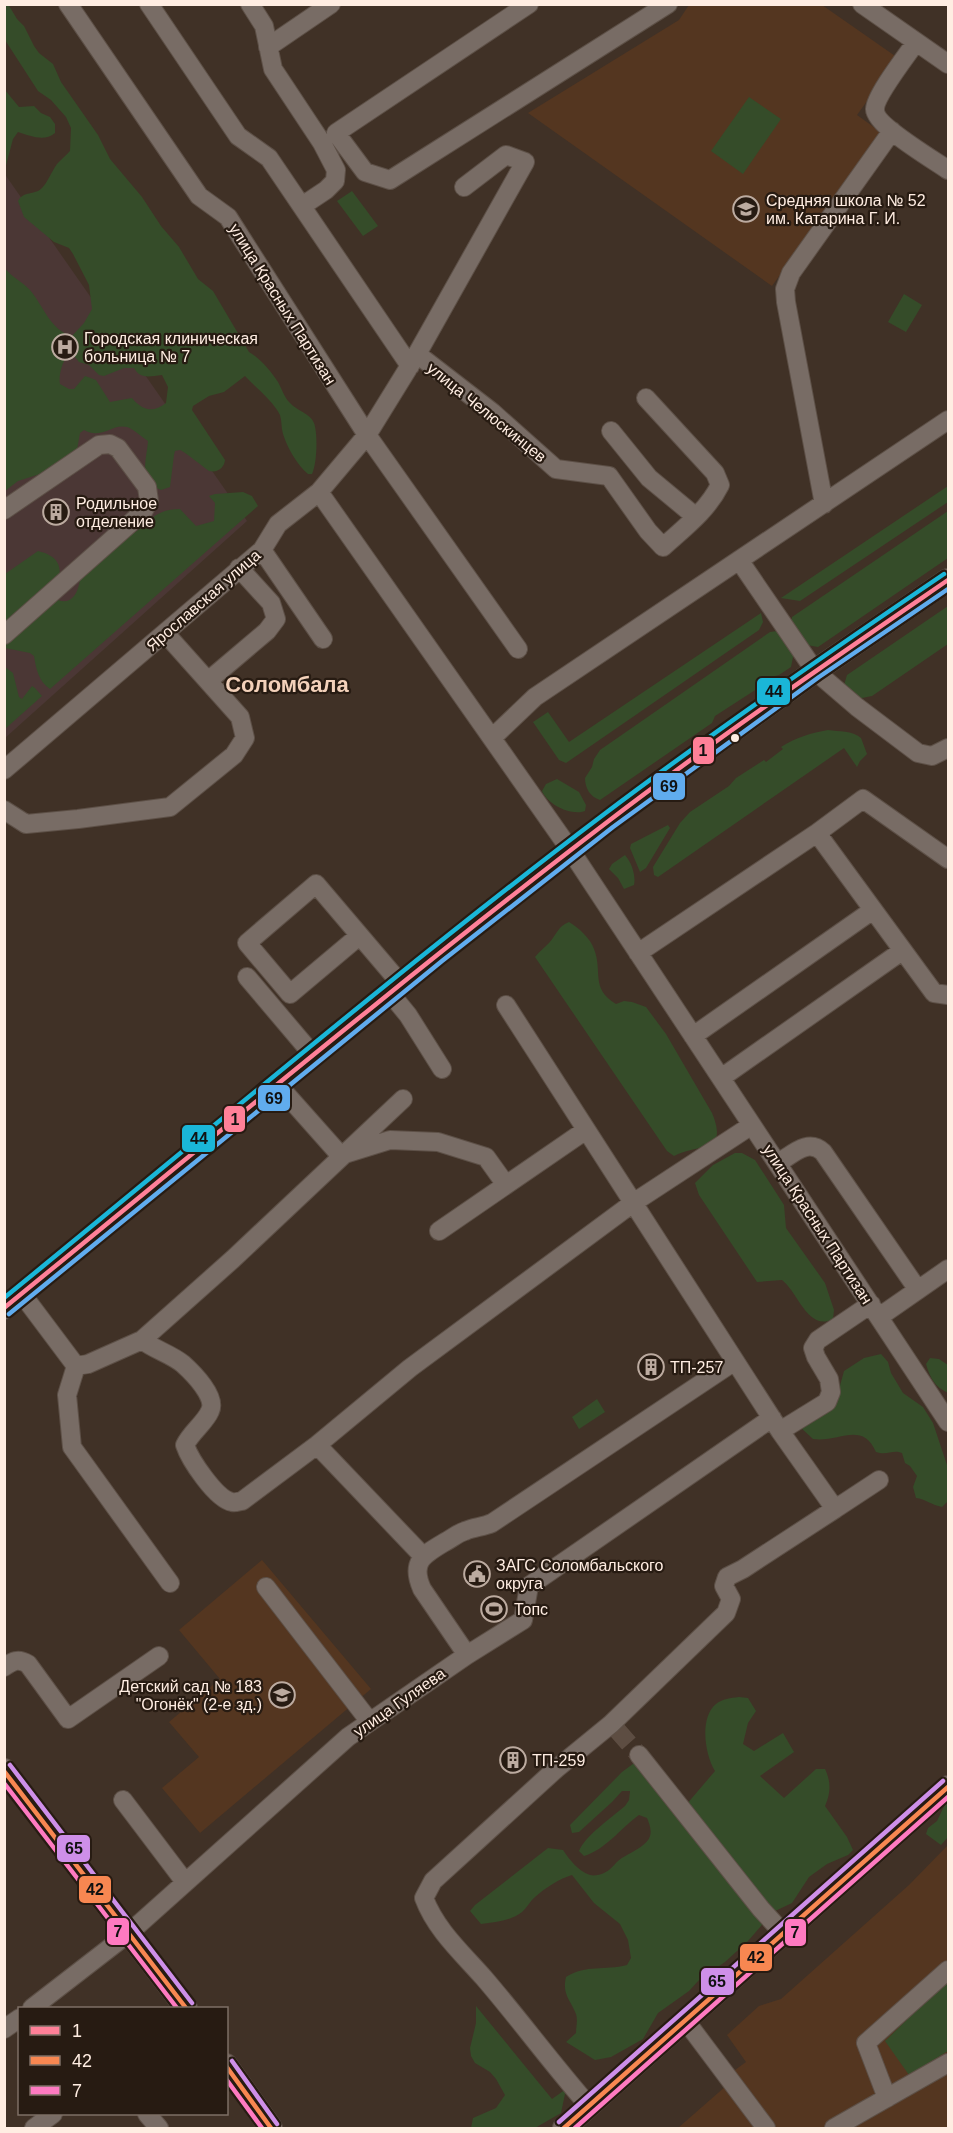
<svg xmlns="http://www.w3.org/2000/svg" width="953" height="2133" viewBox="0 0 953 2133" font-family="Helvetica,sans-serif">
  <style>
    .built { fill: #543620 }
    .medical { fill: #4b3735 }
    .green { fill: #354c29; fill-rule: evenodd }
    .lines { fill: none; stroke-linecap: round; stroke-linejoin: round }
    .minor-tunnel { stroke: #5d4d42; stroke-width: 18; stroke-dasharray: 18 9; stroke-linecap: butt }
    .minor-casing { stroke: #5d5047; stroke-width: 20 }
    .major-casing { stroke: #5d5047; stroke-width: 24 }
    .minor { stroke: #786c65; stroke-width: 18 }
    .major { stroke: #786862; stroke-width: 22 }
    .bus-1-casing { stroke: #271b12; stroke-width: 9 }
    .bus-2-casing { stroke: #271b12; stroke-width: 9 }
    .bus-3-casing { stroke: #271b12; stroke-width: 9 }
    .bus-4-casing { stroke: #271b12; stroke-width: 9 }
    .bus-5-casing { stroke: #271b12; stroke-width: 9 }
    .bus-6-casing { stroke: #271b12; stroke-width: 9 }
    .bus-1 { stroke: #ff8098; stroke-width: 4.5 }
    .bus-2 { stroke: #f88751; stroke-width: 4.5 }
    .bus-3 { stroke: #fe7ac1; stroke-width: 4.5 }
    .bus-4 { stroke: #60acee; stroke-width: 4.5 }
    .bus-5 { stroke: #1ab6d8; stroke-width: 4.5 }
    .bus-6 { stroke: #ce8fe9; stroke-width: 4.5 }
    .bus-dot { fill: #ffede2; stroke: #271b12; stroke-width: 2 }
    .labels { text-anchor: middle; stroke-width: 4.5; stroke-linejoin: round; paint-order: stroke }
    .poi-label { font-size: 16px; fill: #ffede2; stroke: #271b12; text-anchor: start }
    .street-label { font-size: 16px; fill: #ffede2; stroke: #271b12 }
    .district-label { font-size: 22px; font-weight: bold; fill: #f3d1ba; stroke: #271b12 }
    .line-badge { stroke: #271b12; stroke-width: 2 }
    .pale-badge-label { font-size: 16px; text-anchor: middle; font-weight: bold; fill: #111 }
  </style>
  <rect width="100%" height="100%" fill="#403126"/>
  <path class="built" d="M689,5H822L898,58L857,115L882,133L772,286L528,113L679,20Z
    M262,1560L371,1689L200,1833L162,1788L199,1757L169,1722L220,1679L179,1630Z
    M948,1845V2128H678L734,2079L731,2073L746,2062L727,2035L759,2006L781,1999L909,1885Z"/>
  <path class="medical" d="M4,173L247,521L5,738H4Z"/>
  <path class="green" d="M8,4L17,19L24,26L34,46L39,53L53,64L61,82L98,135L110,159L142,197L161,226L179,247L198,279L213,291L249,352C260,358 271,371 278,382C282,389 284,397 290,403C297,411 310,413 314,423C318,434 317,464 312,474H308C297,465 287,447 283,434C281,428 282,421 280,415C273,401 255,387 245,376L224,392L209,396L193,406L192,410L225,460C224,468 218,473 209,471C205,468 182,450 180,450C178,450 176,451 175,451L174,455L170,487L161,490C137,481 147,458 148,441C143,438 132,428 127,427C112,423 102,440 84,430L80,433L77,450L40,474L18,481L5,491L4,267C12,278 22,281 30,290C43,305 50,330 72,336L84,323L92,309L89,285L73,254L69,248L54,242L24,217L18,201C24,190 34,196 42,188C47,183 52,171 57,164C61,160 66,155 70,151L71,128L66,117L51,100L38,91L5,40V5ZM71,352L79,362L89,365L99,375L104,376L124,368H134C141,380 150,376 162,375L168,387L166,403C153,413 143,411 132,398L110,402L96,380L85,376L74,389H69L60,384C58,376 63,357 71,352Z
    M5,90L19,107L34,106L41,113L50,117L55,124V133C44,142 31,136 18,132L13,139L5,169Z
    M749,97L781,119L743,174L711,151Z
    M352,191L378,226L363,236L337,201Z
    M904,294L922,305L906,332L888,322Z
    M948,486V502L800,601L781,598Z
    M243,492L252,496L258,506L50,689C39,682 36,669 34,656L30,653L5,648V574L38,551C70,559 57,577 58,600C78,607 80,581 82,568L147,524C154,513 167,509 180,509L196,526L214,521L215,503L209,496L215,494Z
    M948,511V558L818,647L807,645L791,624L792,617Z
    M948,606V644L872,696L857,699L844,685L847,675Z
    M761,613L763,622L759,630L566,763L559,760L533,722L548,712L569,742Z
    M777,631L794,652L791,667L779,675L771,677L763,685L715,716L712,723L600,800C590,797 585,788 585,778L592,767L594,759L600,750L770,632Z
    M5,667L13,673L19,697L22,699L32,686L35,688L42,696L5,729Z
    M828,730C839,732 852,730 861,738L867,754L860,761L857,767L844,748L658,877L654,875L653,867L680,823L690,812L729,786L736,778L764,760L766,762L783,749L781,747C797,737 811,733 828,730Z
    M557,779L579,792L586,805L585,811C571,816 548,805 542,791L546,784Z
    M668,825L670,828L646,868L640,872L630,848L631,844Z
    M625,855C632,863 636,876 634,885L624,889L618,878L609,869L612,864Z
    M569,922C578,927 591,939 594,949C603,972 590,988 616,1004L624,1001L632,1002L646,1007L666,1034L712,1113C729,1154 699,1143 674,1156L667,1151L535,957C540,951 544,948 549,943C557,934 558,926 569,922Z
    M735,1153H742L755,1160L784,1205L786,1228L825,1283L834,1310L833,1319C808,1332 798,1292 782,1280L757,1282L699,1195L695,1183L713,1165Z
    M881,1354L888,1362L891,1373L903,1393L923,1407L933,1423L948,1468V1501L942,1507C932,1505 925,1499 916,1498L913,1487L917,1476L910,1466L905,1463L902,1453C893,1449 887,1456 876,1452C862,1420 838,1443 813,1439L800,1427L838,1393L844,1371L864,1358Z
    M930,1358L939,1359L948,1365V1393C935,1387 930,1378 926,1364Z
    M597,1399L605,1412L579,1429L572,1417Z
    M739,1697L748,1698L756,1711L748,1723L743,1744L754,1751L783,1733L794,1752L760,1776L784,1798L816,1769H825C831,1782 831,1792 825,1806L847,1837L853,1850L848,1855L827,1864L809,1877L792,1903L773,1912L748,1941L725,1962L700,1979L689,1991L658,2013L643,2039L611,2057L595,2060L566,2042L576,2033C576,2027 578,2020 576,2014C570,1999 562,1995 566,1977C587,1964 604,1971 627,1965L631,1958L628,1940L620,1924L594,1903L572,1875C559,1879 545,1888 535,1897C530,1901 527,1908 522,1912C511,1921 495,1922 481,1924L470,1911L475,1905L548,1848L563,1850C569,1859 578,1871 590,1875C594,1876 600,1875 604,1873C609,1871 613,1866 618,1861C626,1854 647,1847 650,1836C652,1830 649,1823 647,1818L639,1815C621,1828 605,1850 584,1856L579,1851C585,1836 611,1818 625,1806L629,1800L630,1791H622L612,1802L579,1832L572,1833L570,1825L622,1772L641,1758L686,1805L715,1771C705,1755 699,1718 716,1704C722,1699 731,1698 739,1697Z
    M948,1798V1837L941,1845L926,1834L928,1828L937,1821Z
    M948,1980V2051L909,2075L885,2041Z
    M476,2006L552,2099L566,2089L561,2113L535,2128H471L473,2118L496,2108L505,2095L496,2079L490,2072L475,2063L471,2056L470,2048L476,2023Z"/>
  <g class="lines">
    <path class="minor-tunnel" d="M617,1730L639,1755"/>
    <g class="minor-casing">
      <path id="minor" d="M68,4L199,196L228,217L367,435L518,649
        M149,4L238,136L269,158L410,366
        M250,4L264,26L273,69L322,143L336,170L335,181L326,190L302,206
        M529,4L336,133L365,172L390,180L668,4
        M862,4L948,64
        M916,42C907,55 875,96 875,109C874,125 934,160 948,170
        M268,47L331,4
        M417,354L492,412L556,469L609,476L648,531L663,547C684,528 707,511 720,485L715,473L646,398
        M611,431L649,478L696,517
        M319,492L571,851L948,1422
        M824,504L786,302L785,289L791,273L892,131
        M4,510L99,445L110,444L118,448L147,487L149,501L143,512L4,635
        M262,550L323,639
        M739,560L815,671L857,707L918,753L932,756L948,748
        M208,681L267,631L276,619L271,603L239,568
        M492,738L535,697L948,420
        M4,770L262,550L278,524L319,492L367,435L417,354L525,162L506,155L464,187
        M4,810L26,824L78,819L170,807L234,755L245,738L240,717L165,633
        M817,833L934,993L948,995
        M359,936L290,994L247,943L316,884L401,984
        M638,953L817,833L863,799L948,859
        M247,977L313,1055
        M390,993L408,1015L442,1069
        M506,1005L780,1431L835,1509L743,1569L727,1577L724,1586L731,1599L726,1613L611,1724L556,1769L433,1881L424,1898C436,1930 462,1953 484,1978C520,2020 553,2065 589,2106
        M693,1036L873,910
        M721,1078L902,951
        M277,1084L341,1156
        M345,1154L390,1140L438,1142L486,1157L506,1185
        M778,1163C793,1154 808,1138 823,1152L918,1290
        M439,1231L586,1130
        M22,1294L76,1366L88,1364L142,1340L233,1259L403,1099
        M879,1317L948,1269
        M142,1340C155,1350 171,1354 183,1364C193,1373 217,1397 210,1411C205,1423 191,1432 185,1445C190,1460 216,1499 232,1502C236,1503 239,1501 242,1501L317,1445L410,1368L633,1203L752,1125
        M76,1366L67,1395L72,1447L170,1583
        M780,1431L827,1402L831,1392L829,1379L816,1357L813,1348L818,1340L871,1304
        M317,1445L422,1555
        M835,1509L879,1480
        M266,1587L370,1722
        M467,1655L422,1589C410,1562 423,1555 445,1542C451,1539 458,1533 465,1531C474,1527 483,1527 492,1523L735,1361
        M4,1667C13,1661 18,1658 28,1664L68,1719L159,1656
        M639,1755L761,1909L783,1933
        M123,1800L185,1882
        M32,2008L129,1933L348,1737L467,1655L523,1620L529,1586L772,1418
        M685,2020L766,2128
        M4,2029L20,2018
        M887,2098L866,2043L948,1970
        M147,2114L159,2128
        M34,2128L53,2114
        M834,2128L948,2063"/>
    </g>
    <g class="major-casing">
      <path id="major" d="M4,1308L437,955L608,821L815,671L948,580
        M4,1770L186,2008
        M226,2065L271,2128
        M564,2128L948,1787"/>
    </g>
    <use href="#minor" class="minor"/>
    <use href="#major" class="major"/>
    <g class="bus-1-casing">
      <path id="bus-1" d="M4,1308C204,1145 402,979 606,823C717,738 833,659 948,580"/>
    </g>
    <g class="bus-2-casing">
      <path id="bus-2" d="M4,1771L186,2008
        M226,2066L271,2128
        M564,2128L948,1787"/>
    </g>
    <g class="bus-3-casing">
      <path id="bus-3" d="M4,1783L177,2008
        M226,2079L262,2128
        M575,2128L948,1797"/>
    </g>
    <g class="bus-4-casing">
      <path id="bus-4" d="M9,1314L442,961L613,827L819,677L948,589"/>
    </g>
    <g class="bus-5-casing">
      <path id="bus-5" d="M4,1298C203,1136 399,969 603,815C714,731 829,652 944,574"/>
    </g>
    <g class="bus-6-casing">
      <path id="bus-6" d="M10,1765L192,2003
        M232,2061L277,2124
        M559,2122L943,1781"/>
    </g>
    <use href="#bus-1" class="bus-1"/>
    <use href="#bus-2" class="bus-2"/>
    <use href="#bus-3" class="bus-3"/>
    <use href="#bus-4" class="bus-4"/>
    <use href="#bus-5" class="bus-5"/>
    <use href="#bus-6" class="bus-6"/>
  </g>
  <defs>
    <g id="school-ring" transform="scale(1.35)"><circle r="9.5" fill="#271b12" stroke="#bcaba0" stroke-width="1.5"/><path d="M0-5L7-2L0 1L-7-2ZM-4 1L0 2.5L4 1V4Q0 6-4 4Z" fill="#bcaba0"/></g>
    <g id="hospital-ring" transform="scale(1.35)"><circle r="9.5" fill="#271b12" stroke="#bcaba0" stroke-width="1.5"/><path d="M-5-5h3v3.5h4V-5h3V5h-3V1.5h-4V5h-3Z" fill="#bcaba0"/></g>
    <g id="building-ring" transform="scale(1.35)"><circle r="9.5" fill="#271b12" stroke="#bcaba0" stroke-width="1.5"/><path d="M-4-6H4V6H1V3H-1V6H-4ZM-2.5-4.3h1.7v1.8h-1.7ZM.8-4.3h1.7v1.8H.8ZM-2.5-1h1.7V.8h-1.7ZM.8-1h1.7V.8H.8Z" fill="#bcaba0"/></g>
    <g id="civic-ring" transform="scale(1.35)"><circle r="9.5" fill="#271b12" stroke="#bcaba0" stroke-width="1.5"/><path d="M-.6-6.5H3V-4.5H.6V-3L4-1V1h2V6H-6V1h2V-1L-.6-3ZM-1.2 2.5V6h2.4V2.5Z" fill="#bcaba0"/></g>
    <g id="stadium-ring" transform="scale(1.35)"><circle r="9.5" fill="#271b12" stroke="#bcaba0" stroke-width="1.5"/><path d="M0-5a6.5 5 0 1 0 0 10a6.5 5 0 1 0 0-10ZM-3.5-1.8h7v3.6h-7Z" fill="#bcaba0"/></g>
  </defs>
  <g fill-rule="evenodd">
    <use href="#school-ring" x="746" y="209"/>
    <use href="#hospital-ring" x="65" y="347"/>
    <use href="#building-ring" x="56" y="512"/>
    <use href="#building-ring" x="651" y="1367"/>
    <use href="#civic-ring" x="477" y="1574"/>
    <use href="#stadium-ring" x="494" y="1609"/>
    <use href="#school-ring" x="282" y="1695"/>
    <use href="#building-ring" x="513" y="1760"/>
  </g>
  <circle class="bus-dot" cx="735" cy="738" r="5"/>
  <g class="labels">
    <g class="poi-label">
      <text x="766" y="206">Средняя школа № 52<tspan x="766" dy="18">им. Катарина Г. И.</tspan></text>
      <text x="84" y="344">Городская клиническая<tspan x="84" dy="18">больница № 7</tspan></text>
      <text x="76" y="509">Родильное<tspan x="76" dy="18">отделение</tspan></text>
      <text x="670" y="1373">ТП-257</text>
      <text x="496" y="1571">ЗАГС Соломбальского<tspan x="496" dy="18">округа</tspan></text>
      <text x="514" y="1615">Топс</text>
      <text x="262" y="1692" text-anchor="end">Детский сад № 183<tspan x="262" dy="18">"Огонёк" (2-е зд.)</tspan></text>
      <text x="532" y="1766">ТП-259</text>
    </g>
    <g class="street-label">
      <text transform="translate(283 304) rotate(58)" y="6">улица Красных Партизан</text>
      <text transform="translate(487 412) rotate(39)" y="6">улица Челюскинцев</text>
      <text transform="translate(203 600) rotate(-41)" y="6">Ярославская улица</text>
      <text transform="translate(818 1224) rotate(57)" y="6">улица Красных Партизан</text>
      <text transform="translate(399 1702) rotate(-35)" y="6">улица Гуляева</text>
    </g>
    <g class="district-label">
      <text x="287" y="692">Соломбала</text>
    </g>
  </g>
  <g class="line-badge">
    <rect x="756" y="677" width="35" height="29" rx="6" fill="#1ab6d8"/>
    <rect x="692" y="736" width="23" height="29" rx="6" fill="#ff8098"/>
    <rect x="652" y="772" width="34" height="29" rx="6" fill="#60acee"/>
    <rect x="257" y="1084" width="34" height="28" rx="6" fill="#60acee"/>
    <rect x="223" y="1105" width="23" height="28" rx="6" fill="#ff8098"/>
    <rect x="181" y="1124" width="35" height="29" rx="6" fill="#1ab6d8"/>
    <rect x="56" y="1834" width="35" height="29" rx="6" fill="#ce8fe9"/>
    <rect x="78" y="1875" width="34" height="29" rx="6" fill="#f88751"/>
    <rect x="106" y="1917" width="24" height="29" rx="6" fill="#fe7ac1"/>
    <rect x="784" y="1918" width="23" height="29" rx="6" fill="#fe7ac1"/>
    <rect x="739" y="1943" width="34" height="29" rx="6" fill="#f88751"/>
    <rect x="700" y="1967" width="35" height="29" rx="6" fill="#ce8fe9"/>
  </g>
  <g class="pale-badge-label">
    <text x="774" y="697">44</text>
    <text x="703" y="756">1</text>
    <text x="669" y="792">69</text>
    <text x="274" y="1104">69</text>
    <text x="235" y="1125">1</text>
    <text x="199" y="1144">44</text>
    <text x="74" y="1854">65</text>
    <text x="95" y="1895">42</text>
    <text x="118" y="1937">7</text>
    <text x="795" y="1938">7</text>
    <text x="756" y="1963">42</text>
    <text x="717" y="1987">65</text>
  </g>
  <rect width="953" height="2133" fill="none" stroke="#ffede2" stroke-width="12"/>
  <rect x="18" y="2007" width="210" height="108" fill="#271b12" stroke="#7d6f65" stroke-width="1.5"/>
  <rect x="30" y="2026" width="30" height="9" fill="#ff8098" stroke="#7d6f65" stroke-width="1.5"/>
  <text x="72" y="2037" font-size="18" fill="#ffede2">1</text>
  <rect x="30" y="2056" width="30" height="9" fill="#f88751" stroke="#7d6f65" stroke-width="1.5"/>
  <text x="72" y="2067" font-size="18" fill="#ffede2">42</text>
  <rect x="30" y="2086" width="30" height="9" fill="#fe7ac1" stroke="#7d6f65" stroke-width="1.5"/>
  <text x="72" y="2097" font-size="18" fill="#ffede2">7</text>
</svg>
